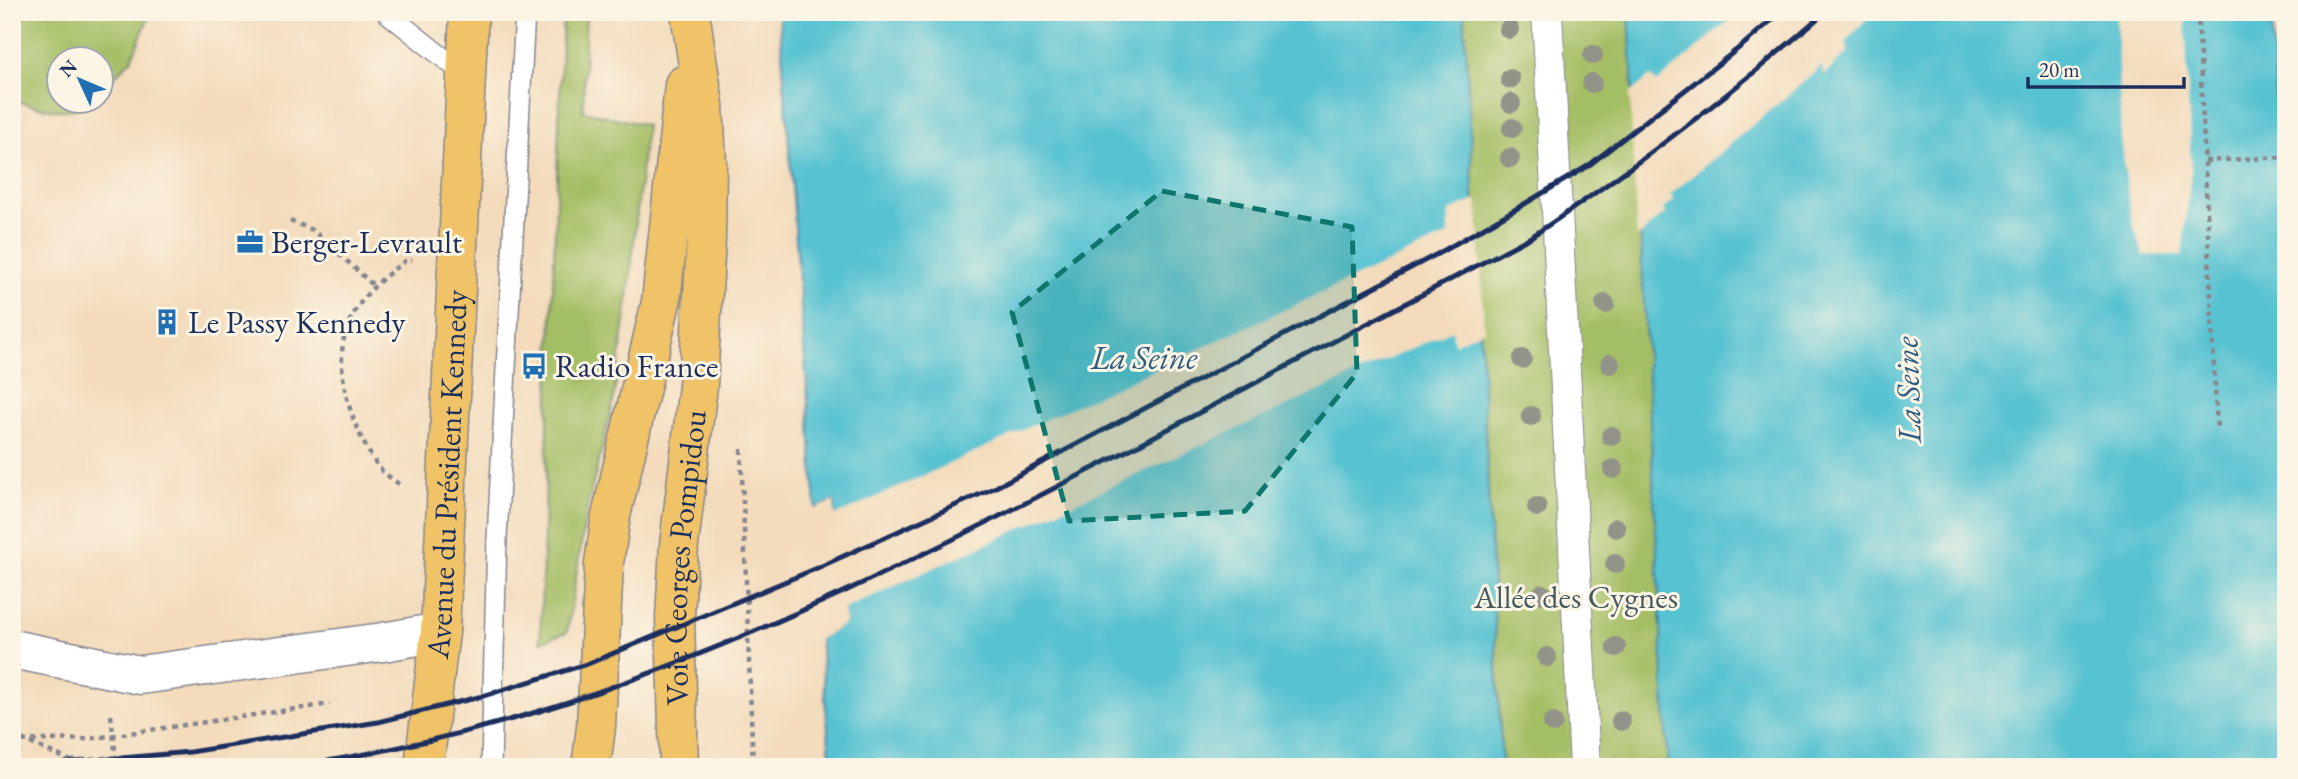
<svg xmlns="http://www.w3.org/2000/svg" width="2298" height="779" viewBox="0 0 2298 779" font-family="'EB Garamond',serif">
  <style>
    .green { fill: #a4be65; stroke: #607662; stroke-width: 2 }
    .water { fill: #57c2d2; stroke: #397898; stroke-width: 2 }
    .pier { fill: #f3dbbc }
    .lines { fill: none; stroke-linecap: round; stroke-linejoin: round }
    .service-casing { stroke: #87858d; stroke-width: 22 }
    .pedestrian-casing { stroke: #87858d; stroke-width: 32 }
    .minor-casing { stroke: #87858d; stroke-width: 41 }
    .primary-casing { stroke: #87858d; stroke-width: 41 }
    .path { stroke: #87858d; stroke-width: 4.5; stroke-dasharray: 5 5; stroke-linecap: butt }
    .service { stroke: #fff; stroke-width: 19 }
    .pedestrian { stroke: #fff; stroke-width: 30 }
    .minor { stroke: #fff; stroke-width: 38 }
    .primary { stroke: #f0c369; stroke-width: 38 }
    .rail { stroke: #1b2f5e; stroke-width: 5 }
    .tree { fill: #939489 }
    .marked { fill: #0f766e; fill-opacity: 0.2; stroke: #0f766e; stroke-width: 5; stroke-dasharray: 14 9; stroke-linejoin: round }
    .labels { text-anchor: middle; stroke-width: 6; stroke-linejoin: round; paint-order: stroke }
    .poi-label { font-size: 32px; fill: #1b2f5e; stroke: #fcf5e5; text-anchor: start }
    .street-label { font-size: 32px; fill: #1b2f5e; stroke: #fcf5e5 }
    .park-label { font-size: 32px; fill: #445a60; stroke: #fcf5e5 }
    .water-label { font-size: 33px; font-style: italic; fill: #2d5b81; stroke: #fcf5e5 }
  </style>
  <rect width="100%" height="100%" fill="#fcf5e5"/>
  <filter id="ink" filterUnits="userSpaceOnUse"><feTurbulence type="fractalNoise" baseFrequency=".0143" numOctaves="2"/><feDisplacementMap in="SourceGraphic" scale="14" xChannelSelector="R" yChannelSelector="G"/><feConvolveMatrix kernelMatrix="1 2 1 2 8 2 1 2 1" color-interpolation-filters="sRGB"/></filter>
  <filter id="wash" filterUnits="userSpaceOnUse"><feTurbulence type="fractalNoise" baseFrequency=".00686" numOctaves="4" result="noise"/><feDisplacementMap in="SourceGraphic" scale="28" xChannelSelector="R" yChannelSelector="G"/><feGaussianBlur stdDeviation="1.57" result="paint"/><feColorMatrix in="noise" values="0 0 0 0 0 0 0 0 0 0 0 0 0 0 0 0 0 1.4 0 .05"/><feComposite in="paint" operator="in"/></filter>
  <g filter="url(#wash)">
    <rect width="100%" height="100%" fill="#f3dbbc"/>
    <path class="green" d="M12,12H151L131,60L102,89V60H60V102H88C71,119 33,105 12,100Z
      M563,12H586L583,111L646,125L627,308L613,403L587,508L567,632L540,642Z
      M1464,12H1629L1668,767H1502Z"/>
    <path class="water" d="M779,12H1464L1502,767H831L820,638L845,623L834,501L816,509Z
      M1629,12H2271L2286,299V767H1668Z"/>
    <path class="pier" d="M1739,12H1874L1846,41L1848,52L1824,75L1822,66L1670,195L1674,200L1663,209L1665,213L1637,238L1630,94L1650,76L1657,83Z
      M2116,12H2185L2191,172L2182,255H2143L2130,212L2121,136Z
      M1477,199L1484,330L1454,344L1452,330L844,609L845,624L816,641L818,635L842,622L830,506L817,512L813,510L834,501L835,516L1448,235L1449,212Z"/>
  </g>
  <g filter="url(#ink)">
    <g class="lines">
      <g class="service-casing">
        <path id="service" d="M386,12L466,76
          M491,767L497,538L525,12"/>
      </g>
      <g class="pedestrian-casing">
        <path id="pedestrian" d="M1547,12L1585,767"/>
      </g>
      <g class="minor-casing">
        <path id="minor" d="M12,649L140,675L383,642L440,632"/>
      </g>
      <g class="primary-casing">
        <g id="primary">
          <path id="s1" d="M424,767L440,632L469,12"/>
          <path d="M591,767L596,727L604,563L611,516L661,302L684,85"/>
          <path id="s2" d="M679,767L675,617L679,545L698,386L706,238L707,163L704,105L690,12"/>
        </g>
      </g>
      <path class="path" d="M2198,12L2217,432
        M2205,161L2286,157
        M290,221L313,230L373,285
        M741,449L753,767
        M399,484C392,479 383,473 378,466C354,433 334,375 345,334C354,302 379,280 405,261L412,260
        M111,715L117,767
        M12,735L71,761V767
        M12,741L88,739L330,704
        M71,761L116,757
        M12,765V767"/>
      <use href="#service" class="service"/>
      <use href="#pedestrian" class="pedestrian"/>
      <use href="#minor" class="minor"/>
      <use href="#primary" class="primary"/>
      <path class="rail" d="M53,764L190,752L378,722L483,696L590,663L815,569L996,487L1441,252L1516,209L1588,166L1744,44L1781,12
        M291,767C376,754 461,735 543,710C751,645 947,544 1140,444C1270,375 1401,307 1531,237C1634,168 1732,94 1825,12"/>
    </g>
    <g class="tree">
      <circle cx="1509" cy="29" r="10"/>
      <circle cx="1593" cy="55" r="10"/>
      <circle cx="1510" cy="79" r="10"/>
      <circle cx="1592" cy="83" r="10"/>
      <circle cx="1511" cy="103" r="10"/>
      <circle cx="1512" cy="128" r="10"/>
      <circle cx="1510" cy="158" r="10"/>
      <circle cx="1605" cy="304" r="10"/>
      <circle cx="1522" cy="359" r="10"/>
      <circle cx="1610" cy="364" r="10"/>
      <circle cx="1531" cy="416" r="10"/>
      <circle cx="1611" cy="436" r="10"/>
      <circle cx="1613" cy="469" r="10"/>
      <circle cx="1537" cy="507" r="10"/>
      <circle cx="1616" cy="528" r="10"/>
      <circle cx="1615" cy="564" r="10"/>
      <circle cx="1542" cy="594" r="10"/>
      <circle cx="1616" cy="647" r="10"/>
      <circle cx="1547" cy="657" r="10"/>
      <circle cx="1621" cy="721" r="10"/>
      <circle cx="1553" cy="723" r="10"/>
    </g>
  </g>
  <path class="marked" d="M1162,191L1352,227L1357,373L1245,511L1069,521L1012,312Z"/>
  <defs>
    <g id="office-bare" transform="scale(2.1)"><path d="M-6-3h4V-5.5h4V-3h4V5H-6ZM-1-4.5V-3h2v-1.5ZM-6 0V1H6V0Z" fill="#1f6fb2" stroke="#fcf5e5" stroke-width="2.5" paint-order="stroke"/></g>
    <g id="building-bare" transform="scale(2.1)"><path d="M-4-6H4V6H1V3H-1V6H-4ZM-2.5-4.3h1.7v1.8h-1.7ZM.8-4.3h1.7v1.8H.8ZM-2.5-1h1.7V.8h-1.7ZM.8-1h1.7V.8H.8Z" fill="#1f6fb2" stroke="#fcf5e5" stroke-width="2.5" paint-order="stroke"/></g>
    <g id="bus-bare" transform="scale(2.1)"><path d="M-5-6H5V4H4V6H2V4H-2V6H-4V4H-5ZM-3.5-4V0h7V-4ZM-3.5 1.2v1.5H-2V1.2ZM2 1.2v1.5H3.5V1.2Z" fill="#1f6fb2" stroke="#fcf5e5" stroke-width="2.5" paint-order="stroke"/></g>
  </defs>
  <g fill-rule="evenodd">
    <use href="#office-bare" x="250" y="242"/>
    <use href="#building-bare" x="167" y="322"/>
    <use href="#bus-bare" x="534" y="366"/>
  </g>
  <g class="labels">
    <g class="poi-label">
      <text x="271" y="253">Berger-Levrault</text>
      <text x="188" y="333">Le Passy Kennedy</text>
      <text x="555" y="377">Radio France</text>
    </g>
    <g class="street-label">
      <text dy="11" stroke="none"><textPath href="#s1" startOffset="294">Avenue du Président Kennedy</textPath></text>
      <text dy="11" stroke="none"><textPath href="#s2" startOffset="210">Voie Georges Pompidou</textPath></text>
    </g>
    <g class="park-label">
      <text x="1576" y="608">Allée des Cygnes</text>
    </g>
    <g class="water-label">
      <text x="1144" y="369">La Seine</text>
      <text transform="translate(1907 390) rotate(-92)" y="12">La Seine</text>
    </g>
  </g>
  <rect width="2298" height="779" fill="none" stroke="#fcf5e5" stroke-width="42"/>
  <g transform="translate(80 80) rotate(314)"><circle r="33" fill="#fcf5e5" stroke="#a2a6af" stroke-width="2"/>
  <path d="M0-5L12 26L0 18L-12 26Z" fill="#1f6fb2"/>
  <text y="-10" font-size="19" font-weight="bold" text-anchor="middle" fill="#1b2f5e">N</text>
  </g>
  <path d="M2028 77v10h156v-10" fill="none" stroke="#1b2f5e" stroke-width="3.5"/>
  <text x="2039" y="77" font-size="21" fill="#1b2f5e" stroke="#fcf5e5" stroke-width="5" paint-order="stroke">20 m</text>
</svg>
